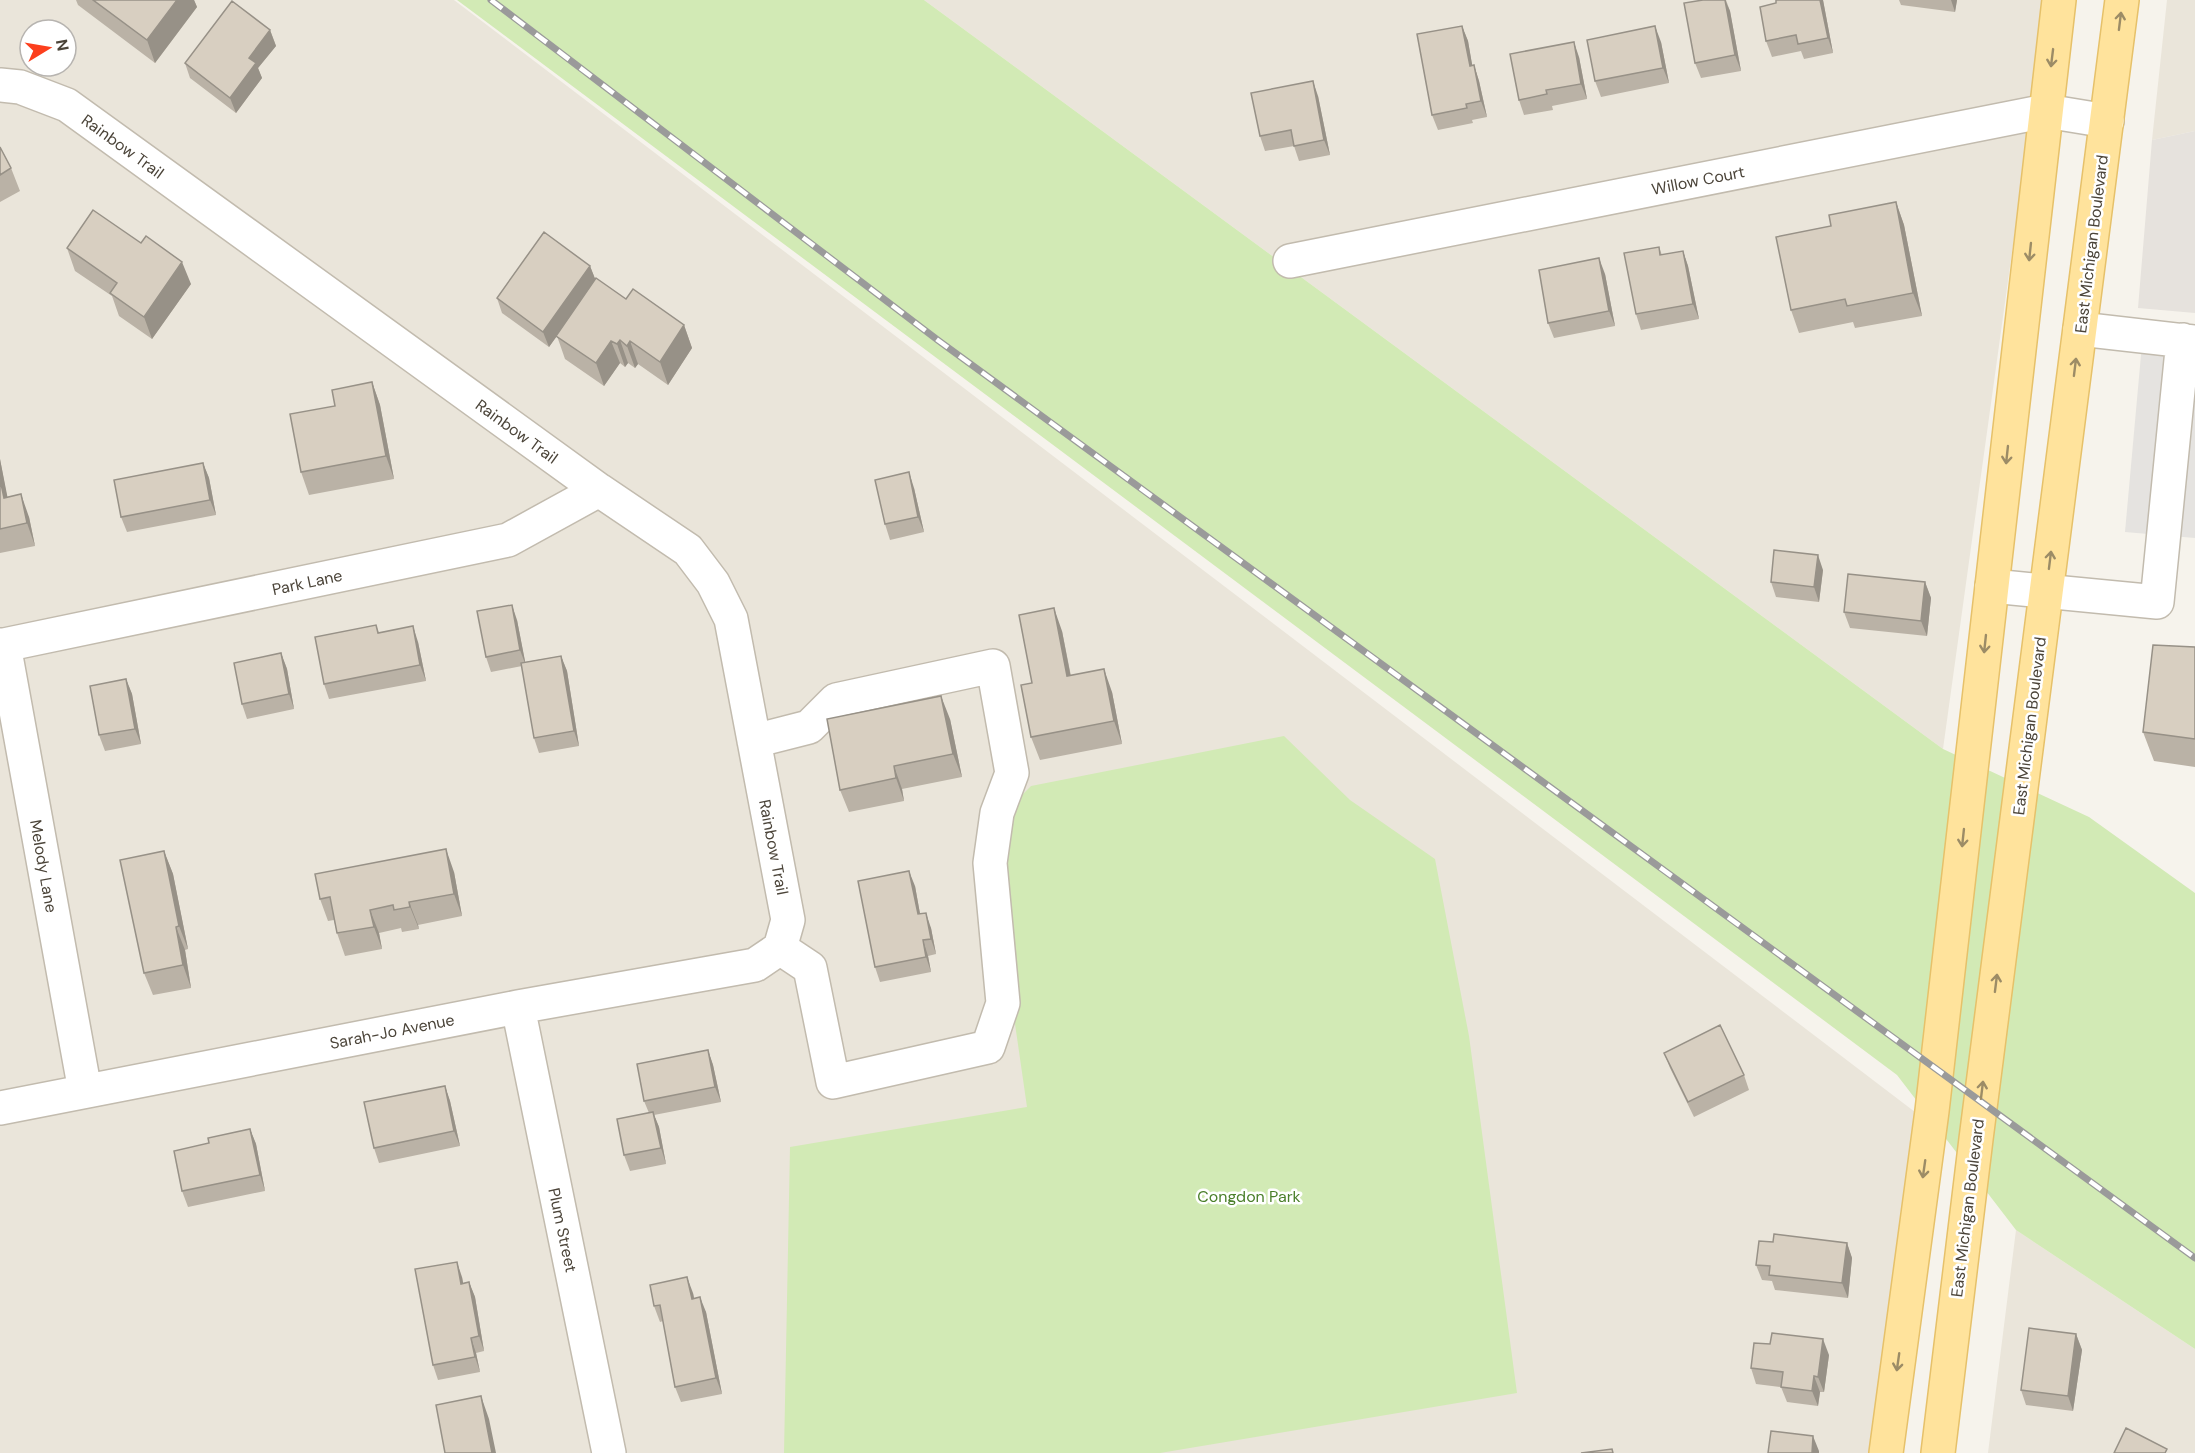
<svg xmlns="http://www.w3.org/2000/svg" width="2195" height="1453" viewBox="0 0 2195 1453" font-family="'DM Sans',sans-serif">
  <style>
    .residential { fill: #eae5da; fill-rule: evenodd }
    .industrial { fill: #e6e2dd }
    .green { fill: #d2eab5 }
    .parking { fill: #e5e3e0 }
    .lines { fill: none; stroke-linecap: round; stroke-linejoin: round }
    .minor-casing { stroke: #c2bbae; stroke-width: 36 }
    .major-casing { stroke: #e6c16a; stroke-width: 36 }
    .minor { stroke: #fff; stroke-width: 33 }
    .major { stroke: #ffe39c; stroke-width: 33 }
    .rail-casing { stroke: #9a9a9a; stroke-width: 7 }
    .rail { stroke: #fff; stroke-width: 4.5; stroke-dasharray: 14; stroke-linecap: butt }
    .wall { fill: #bab2a6 }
    .shaded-wall { fill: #979187 }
    .building { fill: #d8cfc1; stroke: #979187; stroke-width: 1.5 }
    .oneway { stroke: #9c8c66 }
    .labels { text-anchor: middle; stroke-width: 5; stroke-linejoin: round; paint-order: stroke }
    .street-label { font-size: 16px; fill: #4b4439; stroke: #fff }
    .park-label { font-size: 16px; fill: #4a7f2a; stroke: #fff }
  </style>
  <rect width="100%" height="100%" fill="#f6f3ec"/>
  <path class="residential" d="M0,0H454L1915,1112L1869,1453H0ZM30,30H66V66H30Z
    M924,0H2047L1943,749Z
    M2167,0H2195V131L2152,140Z
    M2016,1230L2195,1349V1453H1988Z"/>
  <path class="industrial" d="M2195,131V313L2138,308L2152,140Z"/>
  <path class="green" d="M457,0H924L1943,749L2089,817L2195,893V1349L2016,1230L1897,1075Z
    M1284,736L1350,800L1435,859L1469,1036L1517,1393L1160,1453H784L790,1147L1027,1107L987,830L1031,786Z"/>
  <path class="parking" d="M2143,333L2195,338V538L2125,532Z"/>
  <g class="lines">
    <g class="minor-casing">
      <path id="minor" d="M0,85L20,87L67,105L599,490L688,550L713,583L731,619L788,920L780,948
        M1290,261L2046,111L2107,121
        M2080,329L2195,342
        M1992,586L2157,602L2183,340
        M0,645H4L85,1091
        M4,645L508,540L599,490
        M754,741L809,727L836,700L993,666L1012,773L997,813L990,863L1003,1003L988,1047L833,1082L810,968L780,948
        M518,1007L609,1453
        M0,1108L518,1007L755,965L780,948"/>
    </g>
    <g class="major-casing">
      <path id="major" d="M1886,1453L1932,1111L2059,0
        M1938,1453L1976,1139L2122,0"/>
    </g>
    <use href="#minor" class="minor"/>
    <use href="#major" class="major"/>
    <g class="rail-casing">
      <path id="rail" d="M491,0L939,341L2195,1258"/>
    </g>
    <use href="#rail" class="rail"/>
  </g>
  <path class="wall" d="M76,0H194L197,7L155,63L78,5Z
    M1703,0H1726L1730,11L1741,71L1701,78L1695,63Z
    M1823,0L1833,53L1804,59L1801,51L1772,57L1766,41Z
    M1899,0H1957L1955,12L1901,5Z
    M1462,26L1468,41L1472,65H1474L1479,81L1487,117L1472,120L1473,123L1438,130L1432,115Z
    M270,30L276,46L258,68L262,78L236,113L190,78L185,63Z
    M1661,42L1669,83L1601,97L1595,81Z
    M1579,57L1587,99L1552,106L1553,110L1524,115L1519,100Z
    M1318,96L1330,155L1299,161L1294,146L1265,151L1260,136Z
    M0,147L11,168L20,191L0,202Z
    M1896,202L1904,225L1922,316L1855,328L1853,322L1799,333L1791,310L1831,226Z
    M1659,247L1662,255L1683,251L1688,266L1699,319L1641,330L1636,314Z
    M67,248L191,284L152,339L119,316L112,296L75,271Z
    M590,266L595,279L626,299L684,325L692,348L668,385L638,364L635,368L628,363L625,367L620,363L604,386L565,359L557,336L549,347L502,313L497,298Z
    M1605,274L1615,326L1554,338L1548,323Z
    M372,382L380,405L394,479L309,495L301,472L335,406Z
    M0,459L7,497L29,517L35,546L0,553Z
    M203,463L209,478L216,515L127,532L121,517Z
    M914,488L924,532L890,540L885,524Z
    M1823,570L1819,602L1776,597L1771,582Z
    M1925,582L1931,598L1927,636L1850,628L1844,612Z
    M517,620L525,662L561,656L567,671L579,746L539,753L534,738L522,666L491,672L486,657Z
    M376,625L379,633L418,642L426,681L329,699L324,684Z
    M1062,631L1071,676L1112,692L1122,744L1040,760L1031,737L1032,683Z
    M2195,647V767L2154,761L2143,732Z
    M281,653L287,669L294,709L247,719L242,704Z
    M126,679L132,694L141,744L105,751L99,735Z
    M950,719L962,777L902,789L904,801L849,812L840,790Z
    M164,851L173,874L188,949L185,950L191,988L153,995L144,973Z
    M454,872L462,916L418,925L419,929L402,932L401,928L379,933L382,949L345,956L337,933L334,920L328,921L320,899Z
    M915,886L920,914L931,928L936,954L928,956L931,972L880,982L875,967Z
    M708,1050L713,1065L721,1102L654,1115L659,1127L666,1164L630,1171L624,1155L649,1113L644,1101Z
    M1664,1053L1744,1075L1749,1090L1694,1117L1670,1068Z
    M445,1086L450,1101L460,1146L379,1163L374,1148Z
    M250,1129L256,1144L265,1191L188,1207L182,1191L209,1143Z
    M1773,1242L1847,1243L1852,1258L1848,1298L1775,1290L1772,1281L1762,1280L1756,1265Z
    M462,1277L463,1283L469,1282L475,1297L484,1351L476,1353L480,1372L438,1380L433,1365Z
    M693,1293L694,1298L706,1312L722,1394L681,1402L675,1387L663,1321L660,1322L654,1306Z
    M2076,1334L2082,1350L2073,1411L2026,1405L2021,1390Z
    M1829,1355L1824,1392H1820L1818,1406L1787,1402L1781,1387L1756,1384L1751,1368Z"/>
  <path class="shaded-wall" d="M177,0H194L197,7L155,63L147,40Z
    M1725,0L1730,11L1741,71L1735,55Z
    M1820,0H1823L1833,53L1828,38Z
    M1951,0H1957L1955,12Z
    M1462,26L1468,41L1475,81L1470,66Z
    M1655,26L1661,42L1669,83L1663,68Z
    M270,30L276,46L258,68L262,78L236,113L230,98L249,58Z
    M1574,42L1579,57L1587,99L1581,84Z
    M1474,65L1479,81L1487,117L1481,101Z
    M1313,81L1318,96L1330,155L1324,140Z
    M1896,202L1904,225L1922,316L1913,293Z
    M1683,251L1688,266L1699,319L1693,304Z
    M1599,258L1605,274L1615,326L1609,311Z
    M182,262L191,284L152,339L144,317Z
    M590,266L596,281L549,347L543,332Z
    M684,325L692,348L668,385L660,362Z
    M620,340L628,363L625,367L617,344Z
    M611,341L620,363L604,386L596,363Z
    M630,341L638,364L635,368L627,346Z
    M372,382L380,405L394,479L386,456Z
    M0,459L12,520L4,498L0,479Z
    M203,463L209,478L216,515L210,500Z
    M909,472L914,488L924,532L918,517Z
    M21,494L29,517L35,546L27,523Z
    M1818,555L1823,570L1819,602L1814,587Z
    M1925,582L1931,598L1927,636L1921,621Z
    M512,605L517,620L526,666L520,650Z
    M1054,608L1062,631L1075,699L1067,676Z
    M413,626L418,642L426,681L420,665Z
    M281,653L287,669L294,709L289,694Z
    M561,656L567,671L579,746L574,731Z
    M1104,669L1112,692L1122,744L1114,721Z
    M126,679L132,694L141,744L135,729Z
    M941,696L950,719L962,777L953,754Z
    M894,766L902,789L904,801L896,778Z
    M446,849L454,872L462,916L454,894Z
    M164,851L173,874L188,949L179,926Z
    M909,871L915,886L923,930L918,914Z
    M409,902L418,925L419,929L410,907Z
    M370,910L379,933L382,949L374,927Z
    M926,913L931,928L936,954L931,939Z
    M176,927L185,950L191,988L183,965Z
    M923,940L928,956L931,972L926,957Z
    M708,1050L713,1065L721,1102L715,1087Z
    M445,1086L450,1101L460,1146L454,1131Z
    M653,1112L659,1127L666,1164L661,1148Z
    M250,1129L256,1144L265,1191L260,1175Z
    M1847,1243L1852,1258L1848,1298L1842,1283Z
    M457,1262L462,1277L466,1299L461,1284Z
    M687,1277L693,1293L697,1314L692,1299Z
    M469,1282L475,1297L484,1351L479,1336Z
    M700,1297L706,1312L722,1394L716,1378Z
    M2076,1334L2082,1350L2073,1411L2068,1396Z
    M471,1338L476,1353L480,1372L475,1357Z
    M1823,1339L1829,1355L1824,1392L1818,1377Z
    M1814,1376L1820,1392L1818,1406L1812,1391Z
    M481,1396L489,1419L496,1453H492Z
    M1813,1436L1819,1451V1453H1812Z"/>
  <path class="building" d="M93,0H177L147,40Z
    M1703,0H1725L1735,55L1695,63L1684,3Z
    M1776,0H1820L1828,38L1798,44L1796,35L1766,41L1760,7L1776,3Z
    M232,1L270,30L249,58L256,63L230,98L185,63Z
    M1462,26L1470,66L1474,65L1481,101L1466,104L1467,108L1432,115L1417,34Z
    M1655,26L1663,68L1595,81L1587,40Z
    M1574,42L1581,84L1546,90L1547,94L1519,100L1510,54Z
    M1313,81L1324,140L1294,146L1291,130L1260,136L1251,93Z
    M0,147L11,168L0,175Z
    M1896,202L1913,293L1847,306L1845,299L1791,310L1776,237L1831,226L1829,215Z
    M93,210L141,243L146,236L182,262L144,317L110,293L117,283L67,248Z
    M544,232L590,266L543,332L497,298Z
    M1659,247L1660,255L1683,251L1693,304L1636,314L1624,253Z
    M1599,258L1609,311L1548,323L1539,270Z
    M596,278L626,299L633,289L684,325L660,362L630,341L627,346L620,340L617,344L611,341L596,363L556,336Z
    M372,382L386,456L301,472L290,414L335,406L332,390Z
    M203,463L210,500L121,517L114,480Z
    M909,472L918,517L885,524L875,480Z
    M0,479L4,498L21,494L27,523L0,529Z
    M1774,550L1818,555L1814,587L1771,582Z
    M1848,574L1925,582L1921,621L1844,612Z
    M512,605L520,650L486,657L477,611Z
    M1054,608L1067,676L1104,669L1114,721L1031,737L1021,685L1032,683L1019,615Z
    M376,625L378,633L413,626L420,665L324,684L315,637Z
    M2153,645L2195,647V739L2143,732Z
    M281,653L289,694L242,704L234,663Z
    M561,656L574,731L534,738L521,663Z
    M126,679L135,729L99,735L90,686Z
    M941,696L953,754L894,766L896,778L840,790L827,719Z
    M446,849L454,894L409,902L410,907L394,910L393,905L370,910L374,927L337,933L330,897L320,899L315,874Z
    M164,851L179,926L176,927L183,965L144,973L120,860Z
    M909,871L918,914L926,913L931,939L923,940L926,957L875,967L858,881Z
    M1720,1025L1744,1075L1688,1102L1664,1053Z
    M708,1050L715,1087L644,1101L637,1064Z
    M445,1086L454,1131L374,1148L364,1102Z
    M653,1112L661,1148L624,1155L617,1119Z
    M250,1129L260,1175L182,1191L174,1151L209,1143L208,1138Z
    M1774,1234L1847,1243L1842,1283L1769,1275L1770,1266L1756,1265L1759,1241L1773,1242Z
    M457,1262L461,1284L469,1282L479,1336L471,1338L475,1357L433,1365L415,1269Z
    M687,1277L692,1299L700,1297L716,1378L675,1387L660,1305L654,1306L650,1285Z
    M2029,1328L2076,1334L2068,1396L2021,1390Z
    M1772,1333L1823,1339L1818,1377L1814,1376L1812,1391L1781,1387L1783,1372L1751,1368L1754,1343L1770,1344Z
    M481,1396L492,1453H445L436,1405Z
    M2126,1428L2167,1449L2165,1453H2114Z
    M1771,1431L1813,1436L1812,1453H1768Z
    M1612,1449L1613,1453H1581Z"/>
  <defs><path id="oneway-shaft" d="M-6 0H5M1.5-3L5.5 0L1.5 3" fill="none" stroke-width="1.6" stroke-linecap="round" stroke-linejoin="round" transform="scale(1.5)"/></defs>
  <g class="oneway">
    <use href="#oneway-shaft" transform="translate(2120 21) rotate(-83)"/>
    <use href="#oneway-shaft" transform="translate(2052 58) rotate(97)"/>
    <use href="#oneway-shaft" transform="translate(2030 252) rotate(96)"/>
    <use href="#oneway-shaft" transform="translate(2075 367) rotate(-83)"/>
    <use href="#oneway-shaft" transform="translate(2007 455) rotate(96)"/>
    <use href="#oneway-shaft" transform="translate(2050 560) rotate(-83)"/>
    <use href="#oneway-shaft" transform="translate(1985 644) rotate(96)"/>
    <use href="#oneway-shaft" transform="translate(1963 838) rotate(96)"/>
    <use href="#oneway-shaft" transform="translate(1996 983) rotate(-83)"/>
    <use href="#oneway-shaft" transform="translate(1982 1090) rotate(-83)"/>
    <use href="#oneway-shaft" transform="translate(1924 1169) rotate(98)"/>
    <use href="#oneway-shaft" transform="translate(1898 1362) rotate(98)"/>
  </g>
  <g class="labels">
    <g class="street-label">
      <text transform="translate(123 146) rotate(36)" y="6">Rainbow Trail</text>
      <text transform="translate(1698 180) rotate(-11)" y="6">Willow Court</text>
      <text transform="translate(2091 244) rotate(-83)" y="6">East Michigan Boulevard</text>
      <text transform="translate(517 431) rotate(36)" y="6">Rainbow Trail</text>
      <text transform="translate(307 582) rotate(-12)" y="6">Park Lane</text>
      <text transform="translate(2029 726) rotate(-83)" y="6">East Michigan Boulevard</text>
      <text transform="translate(774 847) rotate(79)" y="6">Rainbow Trail</text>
      <text transform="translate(44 866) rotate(80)" y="6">Melody Lane</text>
      <text transform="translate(392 1031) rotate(-11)" y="6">Sarah-Jo Avenue</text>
      <text transform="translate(1967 1208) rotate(-83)" y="6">East Michigan Boulevard</text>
      <text transform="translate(563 1230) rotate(78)" y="6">Plum Street</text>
    </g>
    <g class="park-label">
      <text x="1249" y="1202">Congdon Park</text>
    </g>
  </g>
  <g transform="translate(48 48) rotate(79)"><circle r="28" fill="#ffffff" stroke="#b7b4b0" stroke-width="1.5"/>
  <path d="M0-4.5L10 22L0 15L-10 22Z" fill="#fc3f1d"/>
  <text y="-9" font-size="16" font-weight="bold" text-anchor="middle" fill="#4b4439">N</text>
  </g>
</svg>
